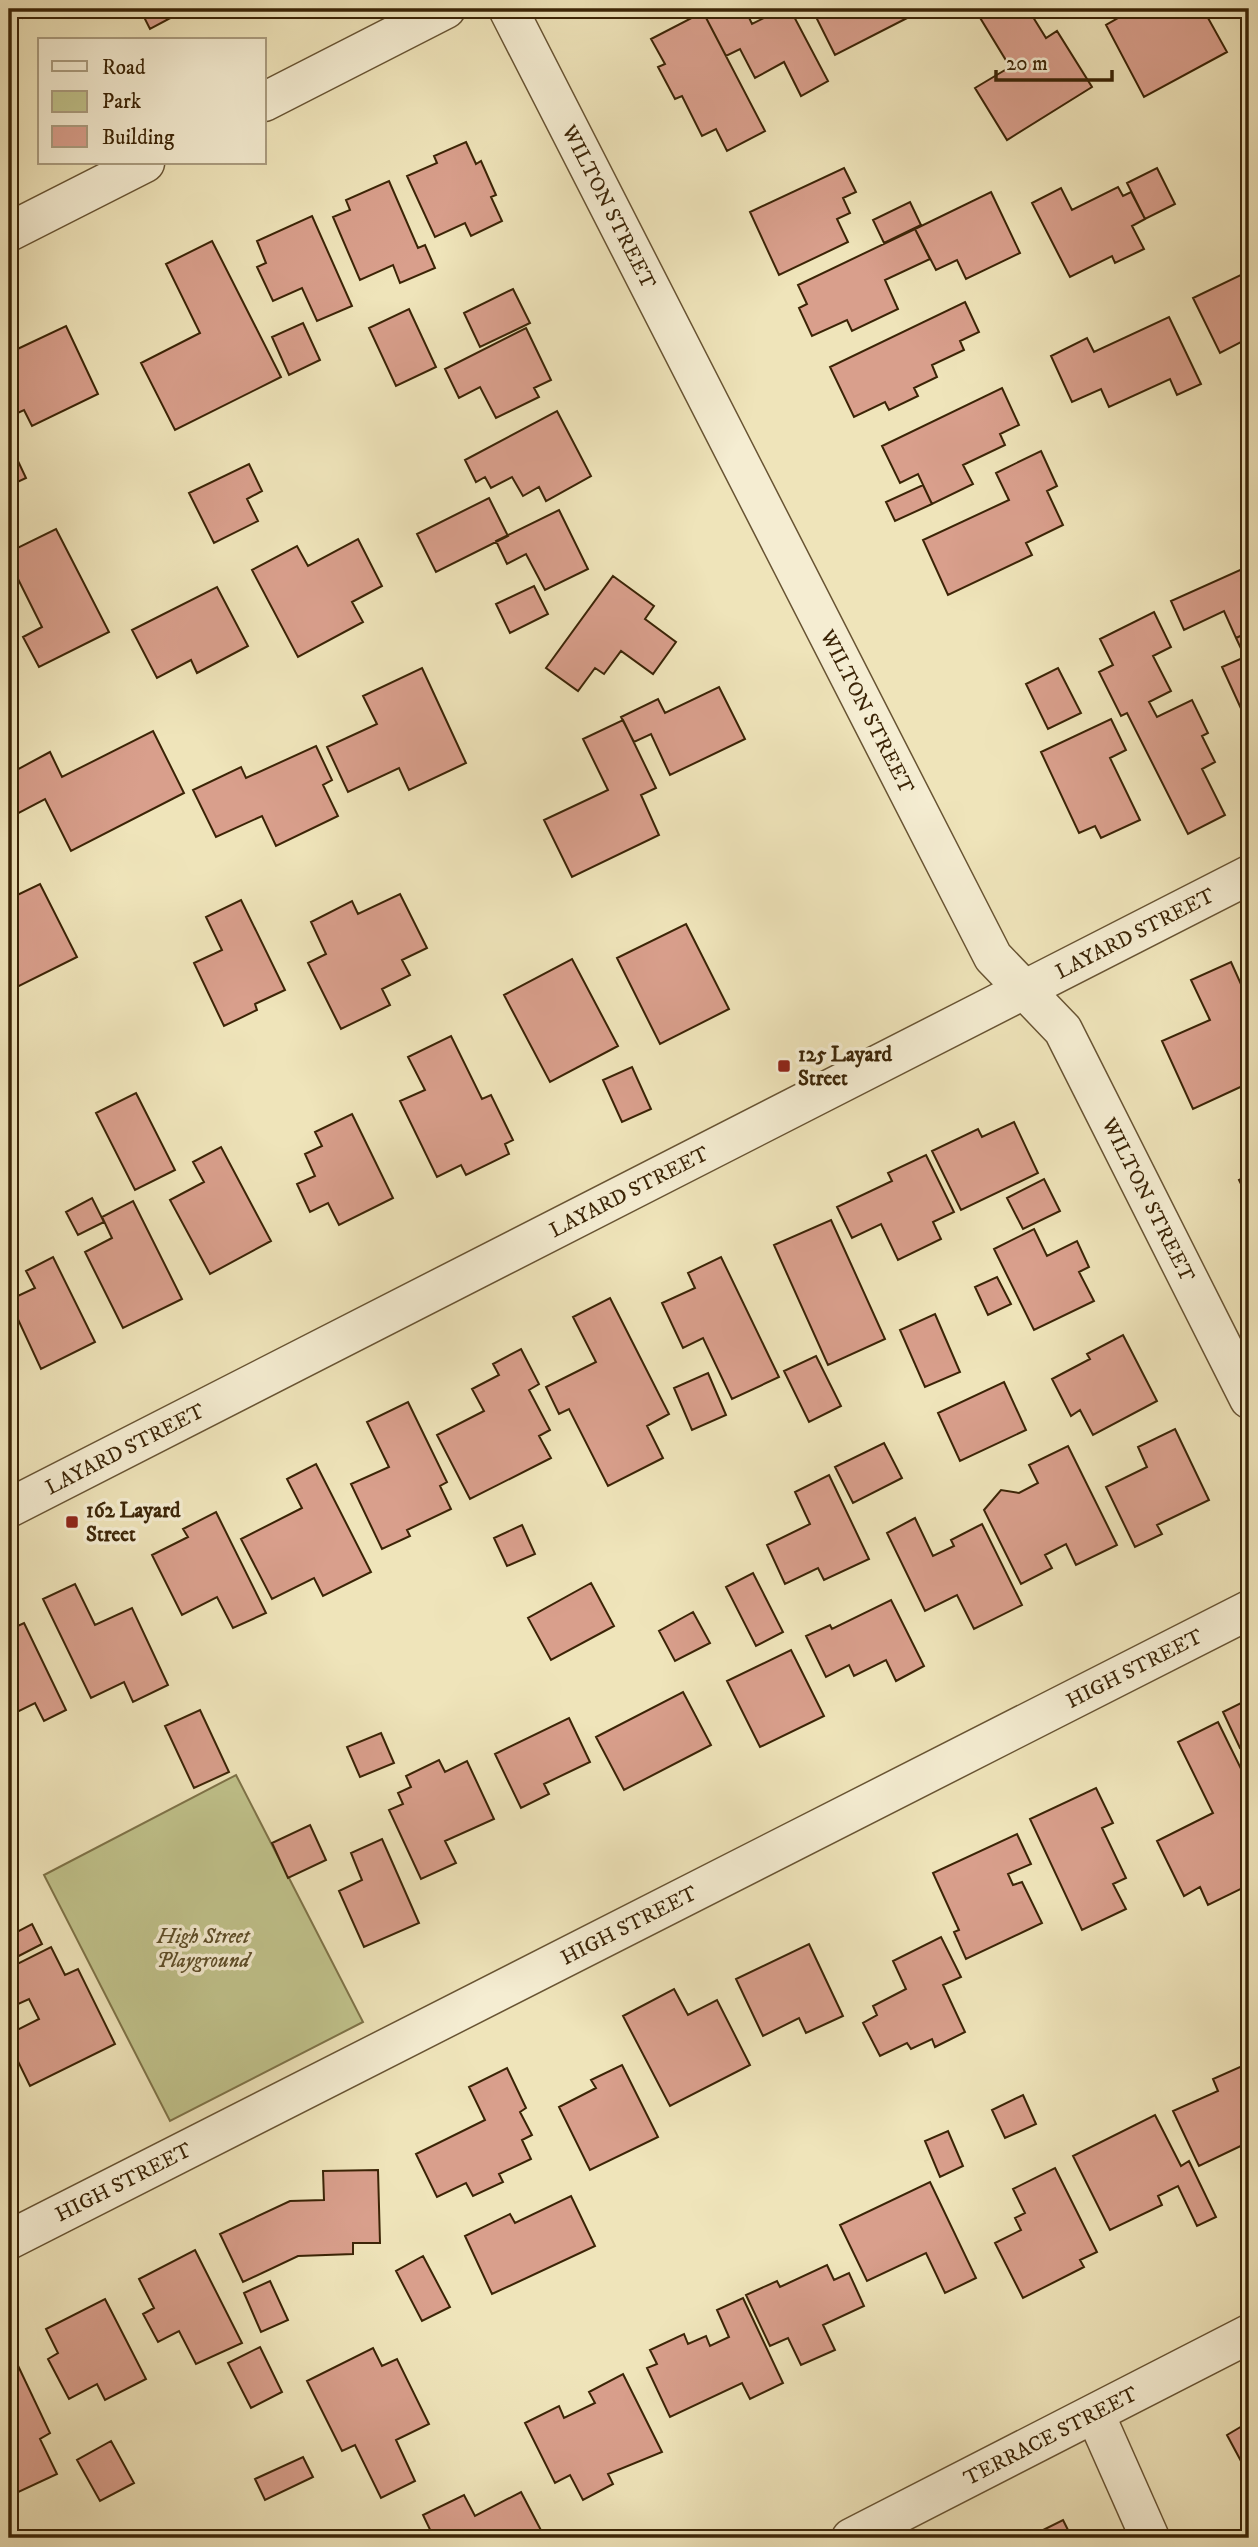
<svg xmlns="http://www.w3.org/2000/svg" width="1258" height="2547" viewBox="0 0 1258 2547" font-family="'IM FELL DW Pica',serif">
  <style>
    .green { fill: #c0c28b; stroke: #7e7348; stroke-width: 2 }
    .building { fill: #d99f8c; stroke: #3b2406; stroke-width: 2 }
    .lines { fill: none; stroke-linecap: round; stroke-linejoin: round }
    .minor-casing { stroke: #685433; stroke-width: 41 }
    .tertiary-casing { stroke: #685433; stroke-width: 41 }
    .minor { stroke: #f5edd2; stroke-width: 38 }
    .tertiary { stroke: #f5edd2; stroke-width: 38 }
    .poi-dot { fill: #8f2418; stroke: #f5edd2; stroke-width: 2.5 }
    .labels { text-anchor: middle; stroke-width: 7; stroke-linejoin: round; paint-order: stroke }
    .street-label { font-size: 21px; fill: #3b2406; stroke: #f5edd2 }
    .poi-label { font-size: 21px; font-weight: bold; fill: #3b2406; stroke: #f5edd2; text-anchor: start }
    .park-label { font-size: 21px; font-style: italic; fill: #5c4c27; stroke: #f5edd2 }
  </style>
  <rect width="100%" height="100%" fill="#efe4ba"/>
  <filter id="stains"><feTurbulence type="fractalNoise" baseFrequency=".00286" numOctaves="4"/><feColorMatrix values="0 0 0 0 .2 0 0 0 0 .09 0 0 0 0 .02 0 0 0 .5 -.17"/></filter>
  <radialGradient id="worn" r=".72"><stop offset=".6" stop-color="#630" stop-opacity="0"/><stop offset="1" stop-color="#630" stop-opacity=".3"/></radialGradient>
  <path class="green" d="M236,1775L363,2022L170,2121L44,1875Z"/>
  <path class="building" d="M18,9H41L23,18Z
    M126,9H176L178,14L150,29L141,11L130,17Z
    M709,9H745L752,24L782,9H790L828,81L801,96L784,62L755,78L740,49L726,56L703,12Z
    M812,9H912L915,14L835,55Z
    M991,9H1028L1046,38L1057,31L1092,87L1007,140L975,88L1010,67L979,16Z
    M1134,9H1203L1227,52L1144,97L1106,25Z
    M703,12L765,131L727,151L716,129L702,136L682,96L675,99L658,67L665,64L651,39Z
    M466,142L476,164L481,161L496,195L491,197L502,221L471,236L465,223L435,237L407,176L437,163L434,156Z
    M844,168L856,192L843,198L850,213L837,219L848,242L779,275L750,212Z
    M1157,168L1175,204L1145,219L1127,183Z
    M389,181L418,248L425,245L435,268L400,283L393,265L360,280L333,217L350,210L346,200Z
    M1118,187L1123,196L1131,192L1145,219L1132,226L1144,249L1115,263L1112,256L1070,277L1032,203L1061,188L1072,210Z
    M991,192L1020,253L966,279L957,260L936,270L915,229Z
    M910,202L921,225L884,243L873,220Z
    M312,216L352,306L317,321L302,288L273,301L257,267L266,263L257,241Z
    M915,229L930,259L885,280L898,309L852,331L847,320L812,336L799,308L807,304L798,285Z
    M212,241L281,377L175,430L141,363L200,333L166,264Z
    M1249,271V338L1220,353L1193,298Z
    M513,289L530,323L480,347L464,313Z
    M965,302L979,332L960,341L964,350L932,365L937,377L914,388L918,396L889,410L885,402L854,417L830,367Z
    M409,309L436,367L396,386L369,328Z
    M1169,317L1201,384L1177,395L1170,379L1109,407L1101,389L1072,402L1051,356L1087,338L1094,352Z
    M303,323L320,360L289,375L272,337Z
    M66,326L98,394L32,426L24,410L9,417V353Z
    M526,328L551,380L534,388L539,397L496,418L480,387L459,398L445,369Z
    M1002,388L1019,425L1000,434L1005,445L963,465L973,484L932,504L918,474L900,483L882,446Z
    M557,411L591,476L546,501L539,487L523,496L512,477L491,488L485,477L476,482L465,460Z
    M9,442L26,478L9,486Z
    M1041,451L1057,486L1047,491L1063,525L1026,543L1032,555L948,595L923,540L1009,500L996,473Z
    M249,464L262,491L247,499L258,521L214,543L189,493Z
    M923,485L932,504L895,521L886,502Z
    M489,498L508,536L436,572L417,534Z
    M559,510L588,569L545,590L526,554L507,564L496,541Z
    M56,529L109,632L39,667L23,637L42,627L9,561V552Z
    M358,539L382,586L352,602L363,622L298,657L252,570L297,546L308,566Z
    M1249,566V632L1236,638L1224,611L1184,630L1171,601Z
    M613,576L654,606L645,619L676,642L653,674L621,651L604,674L595,668L578,691L546,668Z
    M534,586L548,614L510,633L496,604Z
    M217,587L248,646L197,673L191,660L157,678L132,630Z
    M1154,612L1171,647L1153,656L1171,691L1149,702L1157,717L1192,700L1208,733L1202,736L1215,762L1202,769L1225,815L1188,834L1127,713L1121,716L1099,672L1113,665L1100,639Z
    M1249,632V726L1222,667L1245,657L1236,638Z
    M422,668L466,763L409,790L399,768L348,792L327,747L377,724L363,696Z
    M1058,668L1081,713L1048,729L1026,684Z
    M719,687L745,739L670,775L651,734L634,742L621,717L658,699L665,713Z
    M1111,719L1126,750L1110,758L1140,820L1101,838L1095,826L1079,833L1041,752Z
    M623,720L656,788L641,795L659,835L572,877L544,820L608,790L583,739Z
    M153,731L184,793L71,851L45,799L13,816L9,808V774L50,752L62,777Z
    M316,746L332,780L323,785L338,816L276,846L262,816L216,837L193,790L241,767L246,778Z
    M40,884L77,957L9,991V899Z
    M400,894L427,948L402,960L410,975L382,989L390,1005L341,1029L308,963L326,954L311,922L352,901L358,914Z
    M241,900L285,990L255,1004L257,1010L224,1026L194,963L222,950L206,917Z
    M686,924L729,1009L660,1044L617,958Z
    M572,959L618,1046L550,1082L504,995Z
    M1231,962L1249,1002V1033L1245,1035L1249,1045V1083L1193,1109L1162,1041L1210,1020L1191,980Z
    M451,1036L482,1099L491,1095L513,1140L505,1144L509,1154L466,1175L461,1165L437,1177L400,1101L425,1090L408,1057Z
    M632,1067L651,1109L622,1122L603,1080Z
    M136,1093L175,1170L135,1190L96,1113Z
    M352,1114L393,1198L339,1225L328,1203L310,1212L297,1184L315,1176L305,1154L322,1146L315,1132Z
    M1014,1122L1038,1173L961,1210L932,1151L978,1129L982,1137Z
    M221,1147L271,1241L210,1274L170,1200L204,1182L193,1162Z
    M926,1155L954,1212L933,1222L941,1239L898,1260L881,1224L852,1238L837,1207L892,1181L888,1173Z
    M1249,1175V1200L1239,1180Z
    M1044,1179L1060,1211L1023,1229L1007,1198Z
    M92,1198L104,1222L78,1235L66,1212Z
    M133,1201L182,1299L123,1328L85,1252L112,1238L102,1217Z
    M831,1220L885,1339L828,1365L774,1245Z
    M1034,1229L1047,1256L1077,1241L1089,1267L1079,1272L1094,1301L1034,1330L994,1249Z
    M53,1257L95,1342L41,1369L9,1300L35,1288L26,1271Z
    M721,1257L779,1377L732,1399L703,1338L683,1348L662,1303L695,1288L688,1273Z
    M997,1277L1011,1304L988,1315L975,1287Z
    M610,1298L669,1414L647,1426L663,1458L608,1486L569,1409L559,1414L546,1387L596,1362L573,1317Z
    M935,1314L960,1372L925,1387L900,1330Z
    M1123,1335L1157,1401L1093,1435L1080,1410L1071,1416L1052,1379L1090,1359L1087,1354Z
    M521,1349L539,1384L529,1390L550,1430L539,1436L551,1458L470,1499L437,1435L484,1411L472,1389L499,1375L493,1364Z
    M816,1356L841,1406L809,1422L784,1371Z
    M708,1373L726,1415L692,1430L674,1388Z
    M1004,1382L1026,1430L960,1461L938,1413Z
    M408,1402L447,1482L440,1486L451,1509L407,1530L410,1536L382,1549L351,1484L389,1467L367,1422Z
    M1175,1429L1209,1500L1157,1525L1162,1534L1135,1547L1106,1487L1147,1467L1138,1447Z
    M884,1443L902,1478L853,1503L835,1467Z
    M1068,1446L1117,1545L1076,1565L1066,1544L1045,1555L1052,1568L1021,1584L984,1510L1001,1490L1019,1493L1038,1483L1029,1465Z
    M316,1464L371,1572L323,1596L314,1578L272,1599L241,1539L302,1508L287,1479Z
    M829,1475L869,1559L824,1580L818,1568L785,1584L767,1545L810,1524L795,1492Z
    M216,1512L266,1613L233,1628L217,1597L182,1615L152,1555L188,1537L183,1529Z
    M915,1518L933,1556L954,1546L951,1540L982,1524L1022,1605L974,1629L957,1595L925,1611L887,1533Z
    M522,1525L535,1554L507,1566L494,1538Z
    M753,1573L783,1632L756,1646L726,1587Z
    M591,1583L614,1626L551,1660L528,1618Z
    M75,1584L95,1625L132,1608L168,1685L133,1702L124,1682L91,1698L43,1599Z
    M891,1600L924,1666L896,1681L886,1660L854,1676L849,1665L826,1677L806,1636L830,1625L832,1629Z
    M693,1612L710,1643L675,1661L659,1631Z
    M24,1623L66,1710L44,1721L35,1703L9,1716V1630Z
    M791,1650L824,1716L760,1747L727,1681Z
    M683,1692L711,1745L624,1790L596,1737Z
    M1249,1699V1746L1240,1748L1223,1712Z
    M200,1710L229,1772L194,1788L165,1726Z
    M569,1718L590,1762L544,1784L549,1794L521,1808L495,1754Z
    M1218,1722L1249,1785V1793L1245,1795L1249,1805V1885L1208,1905L1200,1887L1184,1896L1157,1841L1213,1813L1178,1742Z
    M381,1733L394,1763L360,1777L347,1747Z
    M439,1760L445,1772L467,1761L494,1819L445,1841L456,1863L421,1879L389,1810L403,1804L398,1793L411,1787L406,1776Z
    M1096,1788L1113,1823L1102,1828L1126,1878L1113,1884L1126,1909L1082,1930L1030,1819Z
    M310,1825L326,1860L288,1878L272,1843Z
    M1017,1834L1031,1864L1008,1874L1013,1885L1022,1882L1042,1923L966,1959L954,1932L959,1930L933,1873Z
    M382,1839L419,1923L364,1947L339,1891L362,1880L351,1853Z
    M32,1924L42,1944L9,1961V1936Z
    M941,1937L961,1977L943,1985L965,2032L935,2047L932,2039L911,2049L907,2043L880,2056L863,2023L877,2015L873,2006L906,1989L893,1961Z
    M809,1944L843,2016L806,2033L799,2018L763,2036L736,1979Z
    M51,1947L65,1975L78,1969L115,2044L30,2086L9,2043V2034L39,2019L29,1999L16,2005L9,1991V1968Z
    M674,1989L688,2015L717,2000L750,2065L670,2106L623,2016Z
    M1249,2063V2142L1199,2166L1173,2111L1218,2091L1213,2079Z
    M622,2065L658,2137L590,2170L559,2107L596,2088L591,2080Z
    M507,2068L526,2108L520,2112L532,2135L522,2140L531,2159L499,2174L503,2182L473,2196L466,2183L437,2197L416,2154L485,2120L469,2087Z
    M1023,2095L1036,2124L1005,2138L992,2110Z
    M9,2115L16,2130L9,2133Z
    M1155,2115L1181,2166L1189,2161L1216,2217L1197,2226L1178,2186L1158,2196L1162,2205L1110,2230L1073,2156Z
    M948,2131L963,2166L940,2177L925,2141Z
    M1055,2168L1097,2252L1080,2260L1084,2267L1023,2298L995,2243L1021,2230L1015,2218L1025,2213L1013,2189Z
    M378,2170L380,2243H353V2254L298,2256L243,2282L220,2234L290,2201L324,2200L323,2171Z
    M930,2182L976,2278L945,2293L926,2253L867,2281L840,2225Z
    M571,2196L595,2246L492,2294L465,2236L510,2214L515,2223Z
    M195,2250L242,2343L196,2364L179,2331L158,2342L143,2314L154,2308L139,2279Z
    M423,2256L450,2307L422,2321L396,2271Z
    M827,2265L834,2280L849,2273L864,2306L823,2325L835,2350L801,2365L788,2338L770,2346L746,2295L777,2281L780,2287Z
    M270,2281L288,2320L261,2332L244,2293Z
    M743,2298L783,2383L750,2399L742,2383L670,2417L647,2368L657,2364L650,2350L684,2334L688,2344L706,2336L710,2346L729,2337L717,2310Z
    M105,2299L146,2379L105,2400L97,2384L69,2399L48,2359L58,2353L46,2329Z
    M260,2347L282,2392L251,2408L228,2363Z
    M373,2348L382,2366L397,2359L429,2424L396,2440L415,2481L381,2498L355,2445L342,2451L307,2381Z
    M12,2353L50,2433L40,2439L57,2474L12,2495L9,2488V2355Z
    M623,2374L662,2452L608,2474L613,2484L583,2500L570,2475L555,2483L525,2423L559,2406L564,2418L595,2403L589,2392Z
    M1249,2422V2476L1227,2435Z
    M111,2441L134,2483L100,2501L77,2460Z
    M303,2457L313,2477L265,2500L255,2479Z
    M521,2492L545,2538H434L423,2515L464,2495L475,2516Z
    M1063,2520L1072,2538H1027Z"/>
  <g class="lines">
    <g class="minor-casing">
      <g id="minor">
        <path id="s1" d="M508,9L993,957L1063,1030L1249,1399"/>
        <path d="M264,102L446,9"/>
        <path d="M9,232L145,163"/>
        <path id="s2" d="M9,2240L1249,1610"/>
        <path d="M1095,2414L1150,2538"/>
        <path id="s3" d="M851,2538L1249,2334"/>
      </g>
    </g>
    <g class="tertiary-casing">
      <g id="tertiary">
        <path id="s4" d="M9,1508L1249,875"/>
      </g>
    </g>
    <use href="#minor" class="minor"/>
    <use href="#tertiary" class="tertiary"/>
  </g>
  <g class="poi-dot">
    <rect x="777" y="1059" width="14" height="14" rx="3.5"/>
    <rect x="65" y="1515" width="14" height="14" rx="3.5"/>
  </g>
  <g class="labels">
    <g class="street-label">
      <text dy="7" stroke="none"><textPath href="#s1" startOffset="222">WILTON STREET</textPath></text>
      <text dy="7" stroke="none"><textPath href="#s1" startOffset="789">WILTON STREET</textPath></text>
      <text dy="7" stroke="none"><textPath href="#s4" startOffset="1264">LAYARD STREET</textPath></text>
      <text dy="7" stroke="none"><textPath href="#s4" startOffset="696">LAYARD STREET</textPath></text>
      <text dy="7" stroke="none"><textPath href="#s1" startOffset="1356">WILTON STREET</textPath></text>
      <text dy="7" stroke="none"><textPath href="#s4" startOffset="130">LAYARD STREET</textPath></text>
      <text dy="7" stroke="none"><textPath href="#s2" startOffset="1262">HIGH STREET</textPath></text>
      <text dy="7" stroke="none"><textPath href="#s2" startOffset="695">HIGH STREET</textPath></text>
      <text dy="7" stroke="none"><textPath href="#s2" startOffset="128">HIGH STREET</textPath></text>
      <text dy="7" stroke="none"><textPath href="#s3" startOffset="224">TERRACE STREET</textPath></text>
    </g>
    <g class="poi-label">
      <text x="798" y="1061">125 Layard<tspan x="798" dy="24">Street</tspan></text>
      <text x="86" y="1517">162 Layard<tspan x="86" dy="24">Street</tspan></text>
    </g>
    <g class="park-label">
      <text x="203" y="1943">High Street<tspan x="203" dy="24">Playground</tspan></text>
    </g>
  </g>
  <rect width="1258" height="2547" fill="none" stroke="#efe4ba" stroke-width="35"/>
  <rect x="10" y="10" width="1237" height="2526" fill="none" stroke="#3b2406" stroke-width="3.5"/>
  <rect x="18" y="18" width="1223" height="2512" fill="none" stroke="#3b2406" stroke-width="2"/>
  <rect x="38" y="38" width="228" height="126" fill="#f5edd2" stroke="#ab9d80" stroke-width="2"/>
  <rect x="52" y="61" width="35" height="10" fill="#f5edd2" stroke="#ab9d80" stroke-width="2"/>
  <text x="102" y="74" font-size="21" fill="#3b2406">Road</text>
  <rect x="52" y="91" width="35" height="21" fill="#c0c28b" stroke="#ab9d80" stroke-width="2"/>
  <text x="102" y="108" font-size="21" fill="#3b2406">Park</text>
  <rect x="52" y="126" width="35" height="21" fill="#d99f8c" stroke="#ab9d80" stroke-width="2"/>
  <text x="102" y="144" font-size="21" fill="#3b2406">Building</text>
  <path d="M996 70v10h116v-10" fill="none" stroke="#3b2406" stroke-width="3.5"/>
  <text x="1006" y="70" font-size="21" fill="#3b2406" stroke="#f5edd2" stroke-width="5" paint-order="stroke">20 m</text>
  <rect width="100%" height="100%" filter="url(#stains)"/>
  <rect width="100%" height="100%" fill="url(#worn)"/>
</svg>
